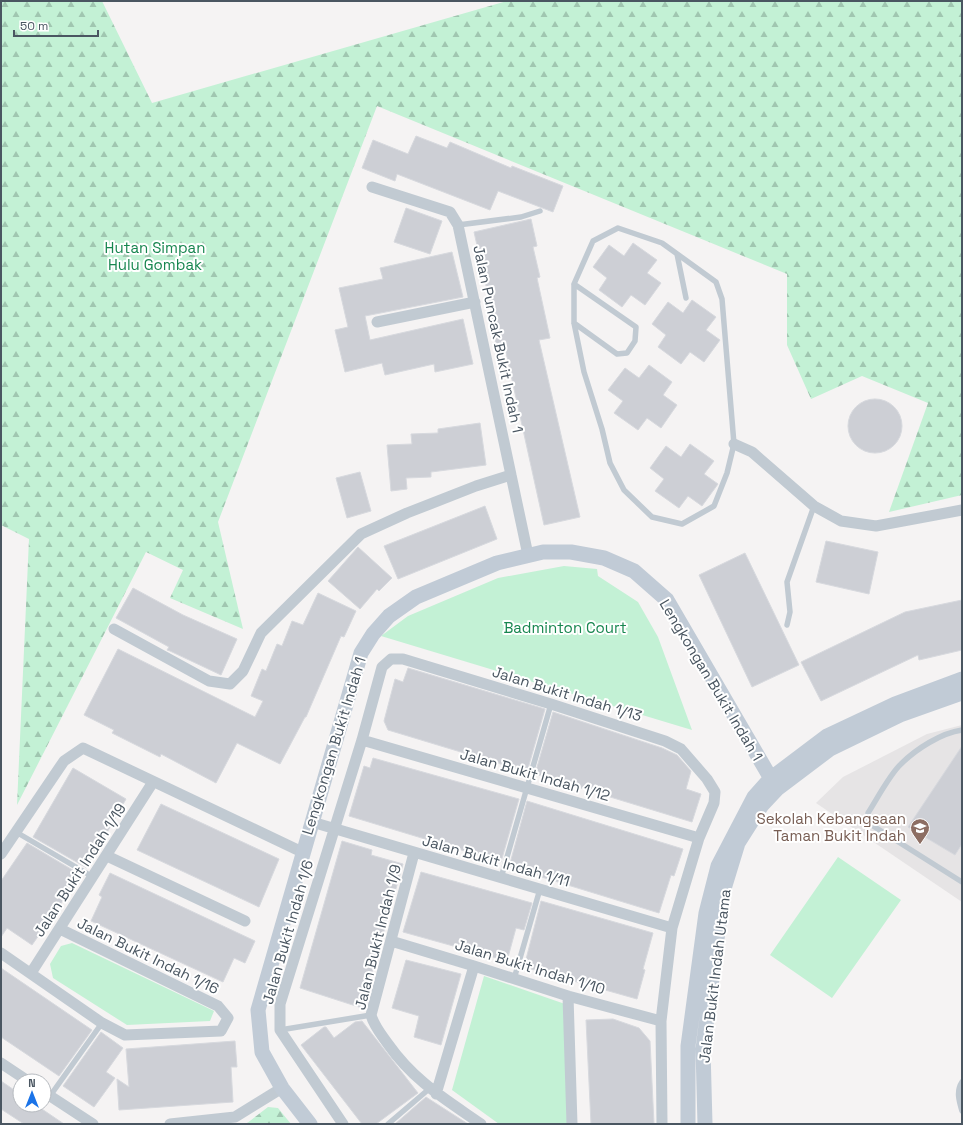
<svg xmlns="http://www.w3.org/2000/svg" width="963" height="1125" viewBox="0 0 963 1125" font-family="'Space Grotesk',sans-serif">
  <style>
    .education { fill: #e6e4e5 }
    .forest { fill: url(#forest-firs) }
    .park { fill: #c3f1d5 }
    .building { fill: #cdcfd5; stroke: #d7d9de }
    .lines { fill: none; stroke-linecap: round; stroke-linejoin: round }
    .lane { stroke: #c1cad2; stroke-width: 5.5 }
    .street { stroke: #c1cad2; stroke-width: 11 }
    .secondary { stroke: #c1cbd6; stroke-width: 15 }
    .labels { text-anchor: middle; stroke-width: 4; stroke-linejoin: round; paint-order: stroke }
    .park-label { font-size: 15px; fill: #17864f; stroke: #fff }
    .street-label { font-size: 15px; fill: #4a5661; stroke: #fff }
    .education-label { font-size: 15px; fill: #785e54; stroke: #fff; text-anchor: end }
  </style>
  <defs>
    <pattern id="forest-firs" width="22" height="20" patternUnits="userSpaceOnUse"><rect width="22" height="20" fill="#c3f1d5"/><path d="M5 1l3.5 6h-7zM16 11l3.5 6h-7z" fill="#a0c6b0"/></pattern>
  </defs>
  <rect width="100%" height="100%" fill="#f5f3f3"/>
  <path class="education" d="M962,725V902L816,803L843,777L927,734Z"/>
  <path class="forest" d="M1,1H102L152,103L507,1H962V495L889,512L928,403L862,376L811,399L787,345V274L377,106L218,522L243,629L170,598L183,570L146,552L17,805L29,539L1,525Z
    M268,1107L278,1108L291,1124H246Z"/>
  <path class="park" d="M564,566L597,569L598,576L638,602L658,637L692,730L381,636L408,616L498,578Z
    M838,857L901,900L832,998L770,955Z
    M72,943L214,1011L210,1021L127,1025L53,978L50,964L61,946Z
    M484,976L565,1004L567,1124H499L452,1090Z"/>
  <path class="building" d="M416,136L447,148L450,142L511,168L512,166L563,186L553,212L498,191L490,210L397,174L395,181L362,168L373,140L408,154Z
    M406,208L442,221L430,254L394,242Z
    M531,219L537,246L533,247L540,277L537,278L550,338L539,340L580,517L544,525L505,348L497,349L492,324H494L488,295L474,232Z
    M633,243L657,260L647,273L661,283L645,305L631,295L622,307L599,290L607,278L593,267L609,245L624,256Z
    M452,252L463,297L365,316L370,340L463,319L473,364L435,372L434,364L385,375L382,363L345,372L335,330L348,327L339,288L383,279L380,268Z
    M692,300L716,317L706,330L720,340L704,362L690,352L681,364L658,347L666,335L652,324L668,302L683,313Z
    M649,365L672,382L663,395L677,405L661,428L647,418L638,430L614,413L623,401L608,390L625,368L639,378Z
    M848 426a27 27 0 1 1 54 0a27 27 0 1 1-54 0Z
    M480,423L486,465L431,472V477L406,478L407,489L391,491L387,445L412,444L411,434L438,433V429Z
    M690,444L714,461L704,474L718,484L702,506L688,496L679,508L655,491L664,479L650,468L666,446L681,457Z
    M360,472L371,511L347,518L336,478Z
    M485,506L497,539L398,579L384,546Z
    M826,541L878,552L869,594L816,582Z
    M358,547L392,578L379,591L377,589L360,609L328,581Z
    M745,553L799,665L752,687L699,575Z
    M133,588L183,615L237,639L221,675L170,651L167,650L169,647L116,618Z
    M318,593L356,611L344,637L341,636L306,717H305L280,764L237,743L216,783L161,754L160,757L112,733L114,730L84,715L118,649L255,717L263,701L251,696L262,669L266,671L277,644L282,646L292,621L303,625Z
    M962,600V650L919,660L918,655L821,701L801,662L905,612Z
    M408,668L545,709L527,772L388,730L384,721L395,679L403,682Z
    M553,712L662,748L677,755L691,771L686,789L701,794L692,822L535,774Z
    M962,746V844L955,855L908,827Z
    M373,758L519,799L501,862L349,816L364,766L370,768Z
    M73,768L126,799L87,868L33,837Z
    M527,801L683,849L674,876L671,875L659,913L509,867Z
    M161,804L279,859L259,907L137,850Z
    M342,841L372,850L371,855L403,864L362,1008L300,988Z
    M27,843L81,875L32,945L7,928L1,937V881Z
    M421,872L532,903L524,930L516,928L507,961L403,932Z
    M110,873L255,941L245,963L234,958L223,982L91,921L102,897L99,895Z
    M541,901L653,933L643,969L645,970L637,999L524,967Z
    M406,960L461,974L441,1045L414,1037L419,1016L392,1008Z
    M1,968L92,1030L59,1076L1,1037Z
    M613,1019L639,1028L650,1041L654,1124H591L586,1020Z
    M362,1021L418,1093L376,1124H362L301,1045L324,1027H326L334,1038L355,1022Z
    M101,1032L123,1048L106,1072L115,1078L94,1107L63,1086Z
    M235,1041L237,1067H231L233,1102L119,1110L117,1079L129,1087L126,1049Z
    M1,1081L20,1094V1105H36L64,1124H24L1,1109Z
    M426,1097L468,1124H395Z"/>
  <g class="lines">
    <path class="lane" d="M458,225L521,217L540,211
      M618,228L662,243L716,282L722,299L734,444L727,473L714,506L682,524L652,517L624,490L610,463L602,429L584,372L574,323V284L593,241Z
      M677,254L686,298
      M574,323L617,354L627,353L635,341L636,327L574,284
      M787,625L790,612L787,582L814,506
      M962,730C941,733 916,749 901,764C890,774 877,799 868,813L870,824L962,882
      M16,832L93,877
      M501,878L551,704
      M514,979L540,889
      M280,1030L371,1015
      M962,1082C956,1091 959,1101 962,1111
      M50,1096L102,1023
      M388,1124L429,1089"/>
    <path class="street" d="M372,187L450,212L458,225L528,555
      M377,322L475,302
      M734,444L752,452L814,506L841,521L876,526L962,510
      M114,629L209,681L230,684L243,671L261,633L361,534L407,513L476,486L511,475
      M362,740L699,838
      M312,822L672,928
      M414,853L371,1015C374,1026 381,1034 388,1044C414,1081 445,1099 481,1124
      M1,854L64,761L83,748L302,852
      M107,856L245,921
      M391,941L474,966L568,996L661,1021
      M1,953L102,1023L125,1035L221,1031L228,1018L218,1006L60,929
      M31,973L153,782
      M568,996L572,1124
      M1,1063L28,1081
      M44,1092L93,1124
      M436,1094L474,966
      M170,1124L235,1117L282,1088
      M343,1124L280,1030V1004L362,740L382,667L391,659H403L551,704L665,741L681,749L707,779L715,792L714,803L699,838L672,928L661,1021L662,1124"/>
    <path class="secondary" d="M310,1124L282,1088L262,1052L258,1010L361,653L373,634L389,616L416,597L497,563L543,552H571L604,558L634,571L667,600L777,789
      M688,1124V1046L706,913L718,866L754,797L770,779L827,736L895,704L962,679
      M705,1124L703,1049L723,892L738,843L762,805L777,789L830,749L900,715L962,693"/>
  </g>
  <defs>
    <g id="school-pin" transform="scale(1)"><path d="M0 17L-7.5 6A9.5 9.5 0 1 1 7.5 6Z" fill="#8d6e63" stroke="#fff"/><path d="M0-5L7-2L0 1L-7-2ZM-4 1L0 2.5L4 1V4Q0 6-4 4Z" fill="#fff"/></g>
  </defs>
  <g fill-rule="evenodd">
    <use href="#school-pin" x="920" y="828"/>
  </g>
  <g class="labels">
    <g class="park-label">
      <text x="155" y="253">Hutan Simpan<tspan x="155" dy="17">Hulu Gombak</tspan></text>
      <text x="565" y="633">Badminton Court</text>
    </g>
    <g class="street-label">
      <text transform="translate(498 339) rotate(78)" y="5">Jalan Puncak Bukit Indah 1</text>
      <text transform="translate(711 680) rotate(59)" y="5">Lengkongan Bukit Indah 1</text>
      <text transform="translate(567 694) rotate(17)" y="5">Jalan Bukit Indah 1/13</text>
      <text transform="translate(334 746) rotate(-73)" y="5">Lengkongan Bukit Indah 1</text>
      <text transform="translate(535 775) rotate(16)" y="5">Jalan Bukit Indah 1/12</text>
      <text transform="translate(496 861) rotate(16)" y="5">Jalan Bukit Indah 1/11</text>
      <text transform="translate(80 870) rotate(-57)" y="5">Jalan Bukit Indah 1/19</text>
      <text transform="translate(288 932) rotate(-74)" y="5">Jalan Bukit Indah 1/6</text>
      <text transform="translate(378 937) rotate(-76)" y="5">Jalan Bukit Indah 1/9</text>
      <text transform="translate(148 956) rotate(26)" y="5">Jalan Bukit Indah 1/16</text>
      <text transform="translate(530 967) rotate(17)" y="5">Jalan Bukit Indah 1/10</text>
      <text transform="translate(715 976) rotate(-83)" y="5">Jalan Bukit Indah Utama</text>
    </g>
    <g class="education-label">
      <text x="906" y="824">Sekolah Kebangsaan<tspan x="906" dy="17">Taman Bukit Indah</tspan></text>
    </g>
  </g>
  <rect width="963" height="1125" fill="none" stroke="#4a5661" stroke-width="4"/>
  <g transform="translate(32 1093)"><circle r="19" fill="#ffffff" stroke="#b7bbc0"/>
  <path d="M0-3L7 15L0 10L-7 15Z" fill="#1a73e8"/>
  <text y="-6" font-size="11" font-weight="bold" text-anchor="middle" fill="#4a5661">N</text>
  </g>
  <path d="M14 30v6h84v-6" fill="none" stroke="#4a5661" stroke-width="2"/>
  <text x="20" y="30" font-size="12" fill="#4a5661" stroke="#ffffff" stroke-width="3" paint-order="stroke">50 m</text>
</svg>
